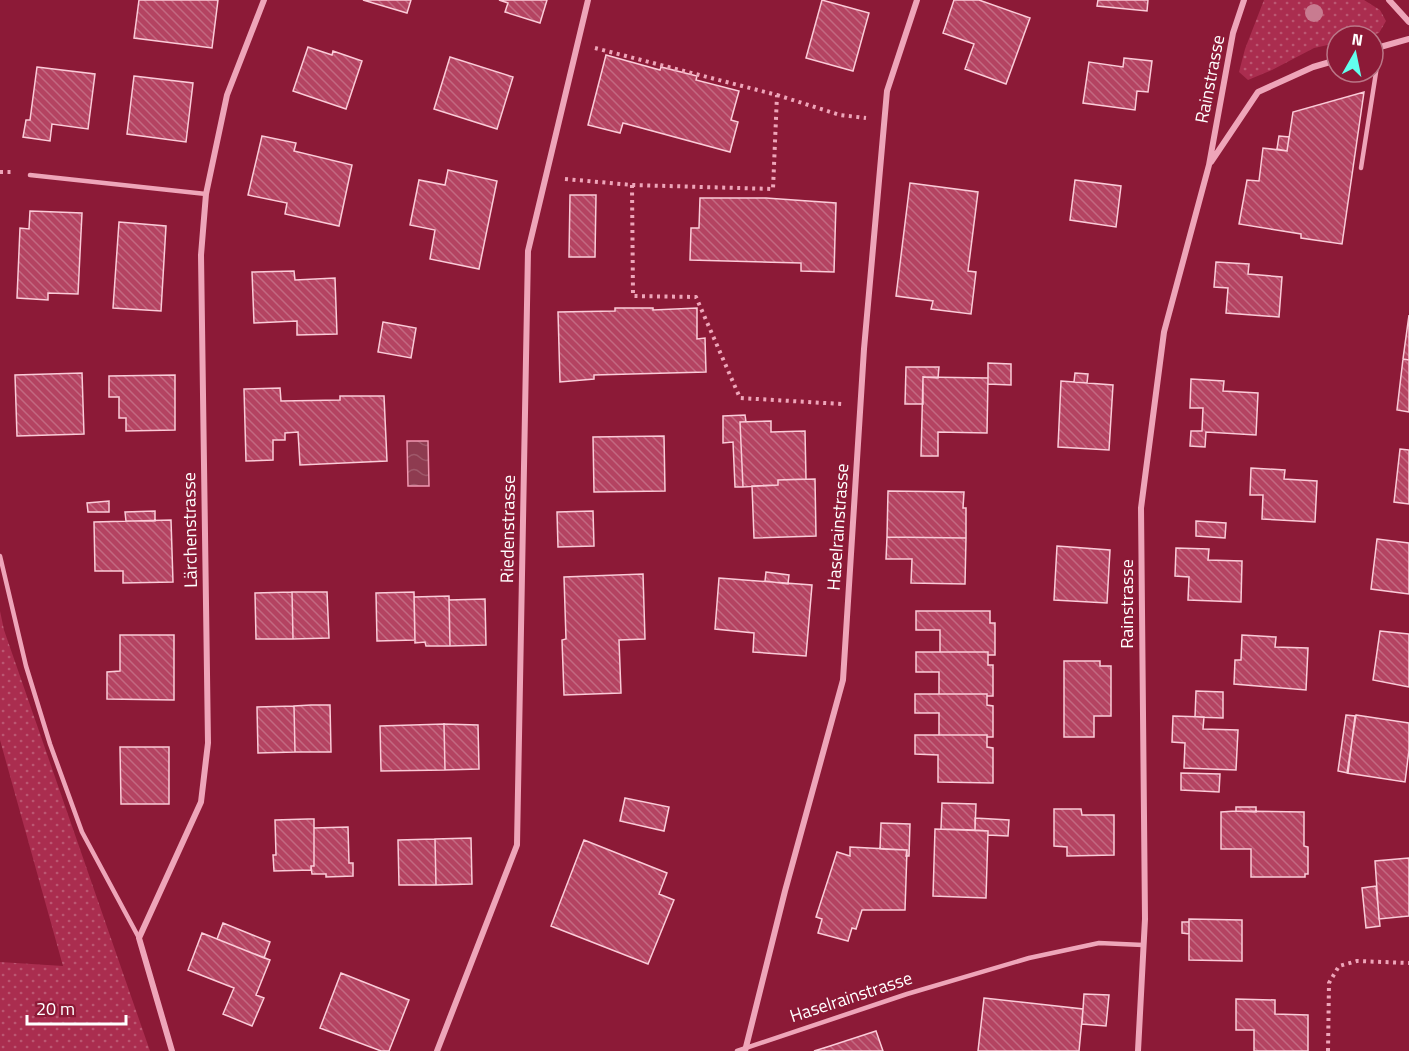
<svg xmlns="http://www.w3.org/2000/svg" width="1409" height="1051" viewBox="0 0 1409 1051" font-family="'Titillium Web',sans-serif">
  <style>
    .grass { fill: url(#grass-dots) }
    .water { fill: url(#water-waves); stroke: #f098b1; stroke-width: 1.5 }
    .building { fill: url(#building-back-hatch); stroke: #facbd8; stroke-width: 1.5 }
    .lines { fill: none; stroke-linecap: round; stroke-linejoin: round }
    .path { stroke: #eea5b9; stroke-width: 4; stroke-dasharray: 3 4.5; stroke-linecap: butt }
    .service { stroke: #eea5b9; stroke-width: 4.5 }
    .minor { stroke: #eea5b9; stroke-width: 6 }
    .tree { fill: #c87b90 }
    .labels { text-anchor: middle; stroke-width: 4.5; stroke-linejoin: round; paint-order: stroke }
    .street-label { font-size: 18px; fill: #fff; stroke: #8c1a37 }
  </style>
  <defs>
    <pattern id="grass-dots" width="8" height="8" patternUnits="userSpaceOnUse" patternTransform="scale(1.5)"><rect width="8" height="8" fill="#aa2d4f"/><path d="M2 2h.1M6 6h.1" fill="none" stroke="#bb5772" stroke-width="1.8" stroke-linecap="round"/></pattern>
    <pattern id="water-waves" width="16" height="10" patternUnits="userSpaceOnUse" patternTransform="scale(1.5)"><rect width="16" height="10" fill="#8e3b50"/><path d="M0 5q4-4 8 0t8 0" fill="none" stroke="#9f586a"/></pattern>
    <pattern id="building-back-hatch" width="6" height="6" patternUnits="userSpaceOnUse" patternTransform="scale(1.5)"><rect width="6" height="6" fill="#b44361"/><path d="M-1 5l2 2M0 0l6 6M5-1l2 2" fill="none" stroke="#c36981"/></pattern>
  </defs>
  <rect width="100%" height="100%" fill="#8c1a37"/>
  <path class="grass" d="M1264,0H1364L1380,10L1386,21L1379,33L1368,36H1337V43L1314,48L1272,70L1248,80L1239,72L1245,49Z
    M0,611L4,630L150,1051H0V962L63,966L0,740Z"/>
  <path class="water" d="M407,441H428L429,486H408Z"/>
  <path class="building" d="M139,0H218L212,48L134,38Z
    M363,0H411L407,13Z
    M499,0H547L540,23L505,12L508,3Z
    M822,0L869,13L853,71L806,58Z
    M954,0H979L1030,18L1006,84L965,69L974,44L943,33Z
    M1098,0H1148L1147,11L1097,6Z
    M308,47L332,55L333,51L362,61L346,109L293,91Z
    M606,55L660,70L661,67L697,76L696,80L739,91L731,120L738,122L730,152L623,123L620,133L588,125Z
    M450,57L513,77L497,129L434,109Z
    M1124,58L1152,61L1148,92L1137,91L1135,110L1083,103L1089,62L1123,67Z
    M37,67L95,74L88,129L52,124L50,141L23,137L26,120H30Z
    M134,76L193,83L186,142L127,134Z
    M1364,92L1342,244L1301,238V234L1239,224L1247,180L1259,181L1263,148L1287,151L1293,112Z
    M262,136L296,143L294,151L352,165L339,226L285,214L287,203L248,195Z
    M1279,136L1289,137L1287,151L1277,149Z
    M448,170L497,181L479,269L430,259L435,230L410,225L419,180L445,185Z
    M1075,180L1121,186L1116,227L1070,220Z
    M910,183L978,192L968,271L976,272L971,314L931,309L933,301L896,296Z
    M570,195H596L595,257H569Z
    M700,198H766L836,203L834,272L801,271V263L690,260L691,228H699Z
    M30,211L82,213L78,294L48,293V300L17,298L20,228L29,229Z
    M119,222L166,226L161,311L113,308Z
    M1216,262L1249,264L1248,274L1282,277L1279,317L1226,313L1228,288L1214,287Z
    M294,271L295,280L335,278L337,334L297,335V321L254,323L252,272Z
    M615,308H653V310L697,308V339L705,338L706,372L594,375V379L560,382L558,312L615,311Z
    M1409,315V360L1403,359Z
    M383,322L416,328L411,358L378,352Z
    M1403,359L1409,360V412L1397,410Z
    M988,363L1011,364V385L988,384Z
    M906,367H939L938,378L923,377V404H905Z
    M82,373L84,434L17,436L15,375Z
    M1075,373L1088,374L1087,383L1074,382Z
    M175,375V430L126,431V418H119V397H109V376Z
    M923,377L988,378L987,433L938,432V456H921Z
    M1191,379L1224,381L1223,391L1258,393L1256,435L1206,432L1205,447L1190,446L1191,431H1202L1203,408H1190Z
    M1061,381L1113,385L1109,450L1058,447Z
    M280,388L281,401L340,400V396H384L387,461L300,465L298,432L285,433V440H273V460L246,461L244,389Z
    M745,415L746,422H740L743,487H735L733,442L723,443V416Z
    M771,421V432L805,431L806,479L778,480V485L743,487L740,422Z
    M664,436L665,491L594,492L593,437Z
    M1400,449L1409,450V504L1394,502Z
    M1251,468L1285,470L1284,479L1317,481L1315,522L1262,519L1263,495H1250Z
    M815,479L816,536L754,538L752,486L778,485V480Z
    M888,491L964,492L963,508H966V538L887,537Z
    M109,501V512H88L87,503Z
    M155,511V521H126L125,512Z
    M593,511L594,546L558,547L557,512Z
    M171,520L173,582L123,583V571H95L94,522Z
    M1196,521L1226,523L1225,538L1196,536Z
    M887,537L966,538L965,584L911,583L912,559H886Z
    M1377,539L1409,543V594L1371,589Z
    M1057,546L1110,550L1107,603L1054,600Z
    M1176,548L1209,549L1208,560L1242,561L1241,602L1188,600L1189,577L1175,576Z
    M766,572L789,575L788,584L765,581Z
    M643,574L645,639L619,640L621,693L564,695L562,640L566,639L564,577Z
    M719,578L812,585L806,656L753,652L754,633L715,629Z
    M292,592H327L329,638L293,639Z
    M292,592L293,639H256L255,593Z
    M414,592L415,640L377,641L376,593Z
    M449,596L450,646H426L425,642L415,643L414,597Z
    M485,599L486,645L450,646L449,600Z
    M916,611H990V623H995V655H988V652H940V630H916Z
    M1380,631L1409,634V687L1373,680Z
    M120,635H174V700L107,699V672L120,671Z
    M1242,635L1276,637L1275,647L1308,648L1306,690L1234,684L1235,660H1241Z
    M916,652H988V665H993V696H987V694H939V672H916Z
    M1064,661H1100V666H1111V716H1094V737H1064Z
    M1196,691L1223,692V718L1195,717Z
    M915,694H987V705L993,706V737H987V735H939V713H915Z
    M311,705H330L331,752H295L294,706Z
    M294,706L295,752L258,753L257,707Z
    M1346,715L1355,716L1348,773L1338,771Z
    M1356,715L1409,723V750L1405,782L1347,773Z
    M1173,716L1204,717L1203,729L1238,730L1236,770L1184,768L1185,743L1172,742Z
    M444,724L478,725L479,769L445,770Z
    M444,724L445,770L381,771L380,726Z
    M915,735H987V747L993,748V783L938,782V755L915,754Z
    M120,747H169V804H121Z
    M1181,773L1220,774L1219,792L1181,790Z
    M625,798L669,807L664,831L620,821Z
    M942,803L976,804L975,830L941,829Z
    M1236,807H1256V812L1236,811Z
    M1054,809H1081L1082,815H1114V855L1067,856V847L1054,846Z
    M1236,811L1304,812V846L1308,847V874H1305V877H1251V849H1221V812Z
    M975,818L1009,820L1008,836L988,835V831L975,830Z
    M308,819H314V866H311V870L274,871L273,855H276L275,820Z
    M881,823L910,824L909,856H906L907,850L880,849Z
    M348,827L349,863H353V876L326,877V874H312L311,866H314V828Z
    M935,829L988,831L986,898L933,896Z
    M471,838L472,884L436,885L435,839Z
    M435,839L436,885H399L398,840Z
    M584,840L667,873L659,894L674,900L648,964L551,926Z
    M850,847L907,850L905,910H862L856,929L852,928L848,941L818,933L822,919L816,917L837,852L850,856Z
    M1409,858V916L1379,919L1375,861Z
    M1376,886L1380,926L1366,928L1362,888Z
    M1189,919L1242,920V961L1189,960Z
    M1182,922H1189V934L1182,933Z
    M223,923L270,942L264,958L217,939Z
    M202,933L270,960L256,995L264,998L252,1026L223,1014L234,988L188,970Z
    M341,973L409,1000L389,1051H381L320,1028Z
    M1084,994L1109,995L1106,1026L1082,1024Z
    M984,998L1083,1009L1079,1051H978Z
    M1236,999L1275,1000V1014L1308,1015V1051H1254V1030H1236Z
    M876,1031L883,1051H814L827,1047Z"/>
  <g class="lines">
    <path class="path" d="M777,95L840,115L866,118
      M0,172H11
      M565,179L632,185L773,189L777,95L595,48
      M632,185L633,296L696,297L740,398L842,404
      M1328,1051L1329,983L1339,966L1357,961L1409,963"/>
    <path class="service" d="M1361,168L1380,47
      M30,175L206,194
      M0,556L26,666L50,744L82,832L139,938
      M737,1051L907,994L1029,958L1099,943L1143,945"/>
    <path class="minor" d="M1389,0L1409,22
      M1373,49L1409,39
      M1211,162L1258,92L1313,67L1337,60
      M172,1051L139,938L201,802L208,743L201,255L206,194L227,95L264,0
      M437,1051L517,845L528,251L588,0
      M745,1051L785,891L843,680L864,349L887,91L917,0
      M1138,1051L1145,919L1141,508L1164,332L1209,165L1233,33L1244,0"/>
  </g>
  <circle class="tree" cx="1314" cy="13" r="9"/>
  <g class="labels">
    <g class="street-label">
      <text transform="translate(1210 79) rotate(-79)" y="6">Rainstrasse</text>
      <text transform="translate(838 527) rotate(-86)" y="6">Haselrainstrasse</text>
      <text transform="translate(508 529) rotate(-89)" y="6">Riedenstrasse</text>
      <text transform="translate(190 530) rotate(-91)" y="6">Lärchenstrasse</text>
      <text transform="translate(1127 604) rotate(-90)" y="6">Rainstrasse</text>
      <text transform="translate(851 997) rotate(-18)" y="6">Haselrainstrasse</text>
    </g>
  </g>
  <g transform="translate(1355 54) rotate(9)"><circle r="28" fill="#8c1a37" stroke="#ba7687" stroke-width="1.5"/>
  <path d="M0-4.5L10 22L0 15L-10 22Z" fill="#62ffee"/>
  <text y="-9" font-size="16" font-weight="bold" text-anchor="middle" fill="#ffffff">N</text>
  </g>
  <path d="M27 1015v9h99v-9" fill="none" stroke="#ffffff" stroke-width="3"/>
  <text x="36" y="1015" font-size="18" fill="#ffffff" stroke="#8c1a37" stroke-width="4.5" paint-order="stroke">20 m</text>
</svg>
